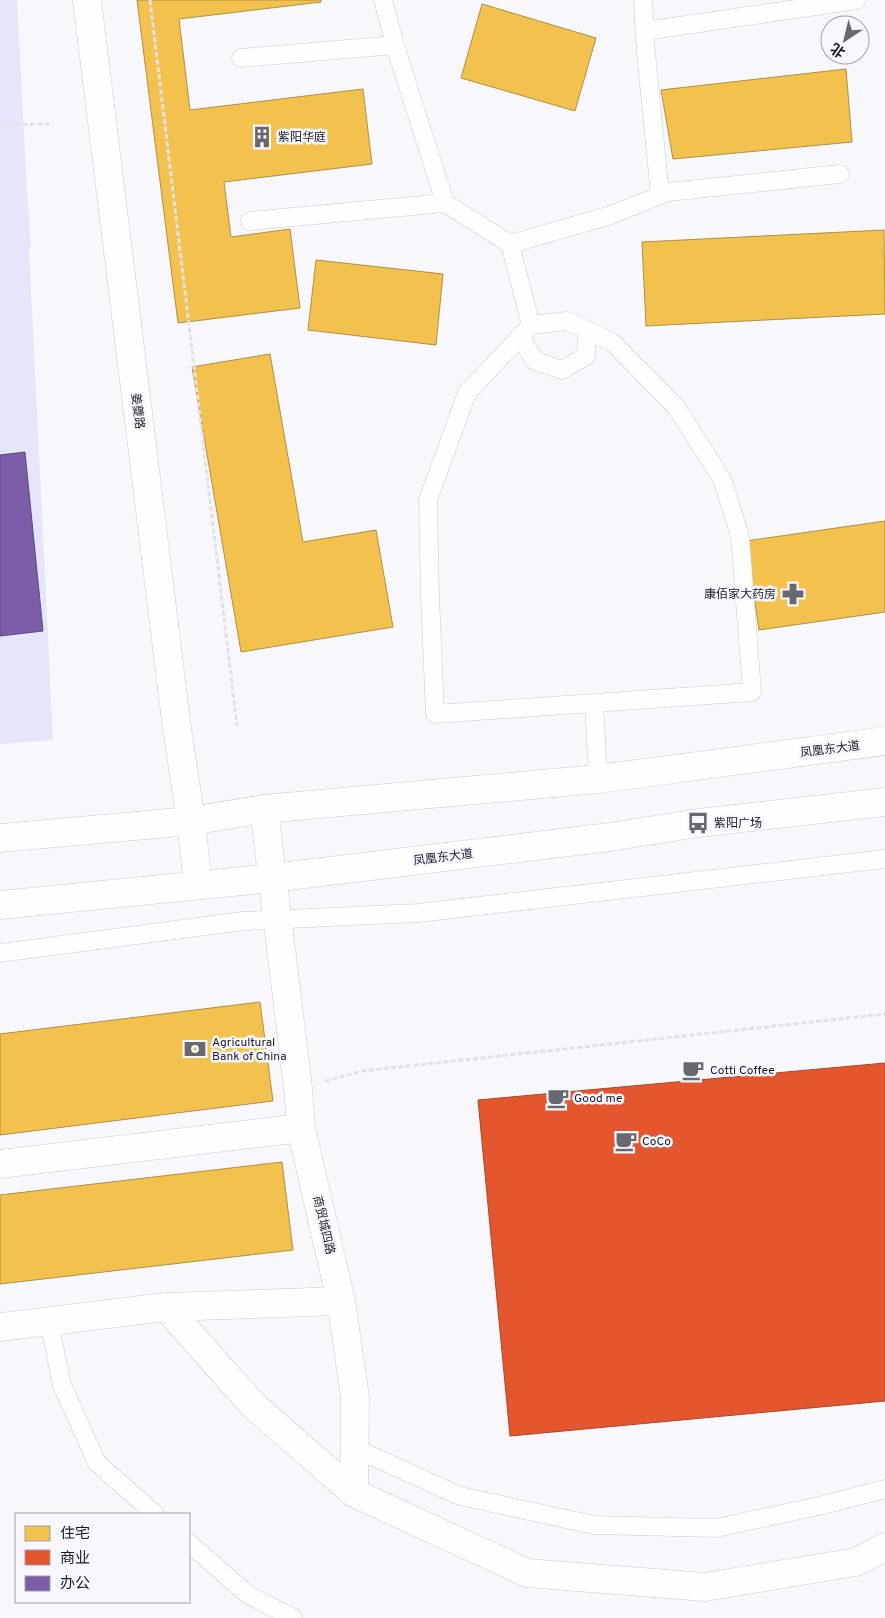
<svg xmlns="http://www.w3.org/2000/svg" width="885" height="1618" viewBox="0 0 885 1618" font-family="Overpass,'Noto Sans SC',sans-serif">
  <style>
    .green { fill: #e5e6fb }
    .homes { fill: #f2c14e; stroke: #b18f42 }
    .shops { fill: #e4572e; stroke: #a7452b }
    .offices { fill: #7b5ea7; stroke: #5e4a80 }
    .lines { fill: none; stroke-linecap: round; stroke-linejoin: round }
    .service-casing { stroke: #cacbd2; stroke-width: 19 }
    .minor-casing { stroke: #cacbd2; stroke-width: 29 }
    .tertiary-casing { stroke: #cacbd2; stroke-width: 29 }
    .primary-casing { stroke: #cacbd2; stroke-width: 29 }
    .path { stroke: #e2e2e4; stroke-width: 3; stroke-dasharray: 5 2.5; stroke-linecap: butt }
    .service { stroke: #fefeff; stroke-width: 18 }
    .minor { stroke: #fefeff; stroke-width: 28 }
    .tertiary { stroke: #fefeff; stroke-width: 28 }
    .primary { stroke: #fefeff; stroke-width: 28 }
    .labels { text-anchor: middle; stroke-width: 5; stroke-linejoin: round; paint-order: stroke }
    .poi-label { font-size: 12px; fill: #1a1a25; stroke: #f7f7fd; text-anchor: start }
    .street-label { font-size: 12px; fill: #1a1a25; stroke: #f7f7fd }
  </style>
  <rect width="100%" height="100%" fill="#f8f8fc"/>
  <path class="green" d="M0,0H17L27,191L31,248H29L53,740L0,744Z"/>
  <path class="homes" d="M137,0H321V2L179,19L190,110L363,89L372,164L224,182L231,237L290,229L300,308L178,323Z
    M482,4L596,38L575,111L461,78Z
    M846,69L852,142L673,159L661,90Z
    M884,230L885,314L646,326L642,242Z
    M316,260L443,274L436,345L308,330Z
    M270,354L303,542L376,530L393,627L241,652L192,367Z
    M885,521V612L759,630L746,541Z
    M260,1002L273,1101L0,1135V1034Z
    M282,1162L293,1250L0,1284V1195Z"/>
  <path class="shops" d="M885,1063V1401L510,1436L478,1100Z"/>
  <path class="offices" d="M25,452L43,631L0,636V455Z"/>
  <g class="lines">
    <g class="service-casing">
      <path id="service" d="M383,0L395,45L445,203L510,244L531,325
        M643,0L646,53L660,195
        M645,31L857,0
        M241,58L395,45
        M250,221L445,203
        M510,244L611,215L668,192L840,174
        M567,321L612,342L676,407L722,479L740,536L752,692L435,714L430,596L428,500L467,393L531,325Z
        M520,336L535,361L562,370L586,356L587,330
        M594,703L598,779
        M0,953L243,921L418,913L885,859
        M49,1321L62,1385L97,1463L155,1514
        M354,1448L460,1496L594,1525L716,1528L823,1505L885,1489
        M189,1543L247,1594L293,1618"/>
    </g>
    <g class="minor-casing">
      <path id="minor" d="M0,1164L301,1128
        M341,1301L355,1397L354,1493
        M166,1307L253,1405L354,1493L527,1573L705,1587L856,1562L885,1547
        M0,1327L166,1307L341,1301L301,1128L298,1088L264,809"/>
    </g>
    <g class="tertiary-casing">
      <path id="tertiary" d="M87,0L177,729L191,821L198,885"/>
    </g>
    <g class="primary-casing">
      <path id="primary" d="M0,838L191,821L264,809L598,779L885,741
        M0,905L272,878L610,837L698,823L885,802"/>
    </g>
    <path class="path" d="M150,0L237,726
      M0,125L53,124
      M325,1081L362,1071L885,1014"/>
    <use href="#service" class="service"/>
    <use href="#minor" class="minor"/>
    <use href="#tertiary" class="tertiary"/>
    <use href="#primary" class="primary"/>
  </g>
  <defs>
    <g id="building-bare" transform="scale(1.725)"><path d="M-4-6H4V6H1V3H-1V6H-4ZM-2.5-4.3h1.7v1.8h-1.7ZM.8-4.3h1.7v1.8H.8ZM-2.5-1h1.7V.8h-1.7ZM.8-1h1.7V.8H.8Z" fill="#686870" stroke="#f7f7fd" stroke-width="2.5" paint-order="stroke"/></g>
    <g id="pharmacy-bare" transform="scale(1.725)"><path d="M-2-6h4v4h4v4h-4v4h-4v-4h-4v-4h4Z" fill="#686870" stroke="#f7f7fd" stroke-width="2.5" paint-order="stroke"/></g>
    <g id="bus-bare" transform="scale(1.725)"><path d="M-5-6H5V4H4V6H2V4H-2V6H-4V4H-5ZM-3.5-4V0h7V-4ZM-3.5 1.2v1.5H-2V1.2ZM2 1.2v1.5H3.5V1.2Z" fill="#686870" stroke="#f7f7fd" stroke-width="2.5" paint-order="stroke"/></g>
    <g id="bank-bare" transform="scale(1.725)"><path d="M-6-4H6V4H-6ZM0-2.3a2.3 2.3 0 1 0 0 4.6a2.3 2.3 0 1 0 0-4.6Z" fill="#686870" stroke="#f7f7fd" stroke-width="2.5" paint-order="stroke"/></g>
    <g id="cafe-bare" transform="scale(1.725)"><path d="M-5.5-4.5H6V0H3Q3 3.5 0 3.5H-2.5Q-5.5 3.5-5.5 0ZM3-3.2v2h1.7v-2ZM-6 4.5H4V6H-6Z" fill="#686870" stroke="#f7f7fd" stroke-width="2.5" paint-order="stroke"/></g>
  </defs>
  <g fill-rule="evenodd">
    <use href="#building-bare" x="262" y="137"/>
    <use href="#pharmacy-bare" x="793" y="594"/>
    <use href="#bus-bare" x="698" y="823"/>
    <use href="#bank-bare" x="195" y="1049"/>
    <use href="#cafe-bare" x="693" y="1070"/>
    <use href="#cafe-bare" x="558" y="1098"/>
    <use href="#cafe-bare" x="626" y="1141"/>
  </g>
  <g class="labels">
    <g class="poi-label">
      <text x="278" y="141">紫阳华庭</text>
      <text x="776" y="598" text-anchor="end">康佰家大药房</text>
      <text x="714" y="827">紫阳广场</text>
      <text x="212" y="1046">Agricultural<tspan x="212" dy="14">Bank of China</tspan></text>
      <text x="710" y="1074">Cotti Coffee</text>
      <text x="574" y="1102">Good me</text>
      <text x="642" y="1145">CoCo</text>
    </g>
    <g class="street-label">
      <text transform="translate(138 411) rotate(83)" y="4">姜夔路</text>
      <text transform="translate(830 749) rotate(-7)" y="4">凤凰东大道</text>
      <text transform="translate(443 857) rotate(-7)" y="4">凤凰东大道</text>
      <text transform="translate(324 1225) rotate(77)" y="4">商贸城四路</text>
    </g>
  </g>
  <rect x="15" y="1513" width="175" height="90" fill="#f7f7fd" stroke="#9f9fa7"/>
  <rect x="25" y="1526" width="25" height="15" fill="#f2c14e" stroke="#9f9fa7"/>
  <text x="60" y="1538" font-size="15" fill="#1a1a25">住宅</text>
  <rect x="25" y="1550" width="25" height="15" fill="#e4572e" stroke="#9f9fa7"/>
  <text x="60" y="1563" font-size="15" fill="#1a1a25">商业</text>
  <rect x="25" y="1576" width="25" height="15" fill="#7b5ea7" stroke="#9f9fa7"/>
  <text x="60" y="1588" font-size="15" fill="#1a1a25">办公</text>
  <g transform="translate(845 40) rotate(215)"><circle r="24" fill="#f7f7fd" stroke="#9f9fa7"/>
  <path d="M0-4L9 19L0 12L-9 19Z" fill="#686870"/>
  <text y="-8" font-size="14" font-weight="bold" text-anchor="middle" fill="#1a1a25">北</text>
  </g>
</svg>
